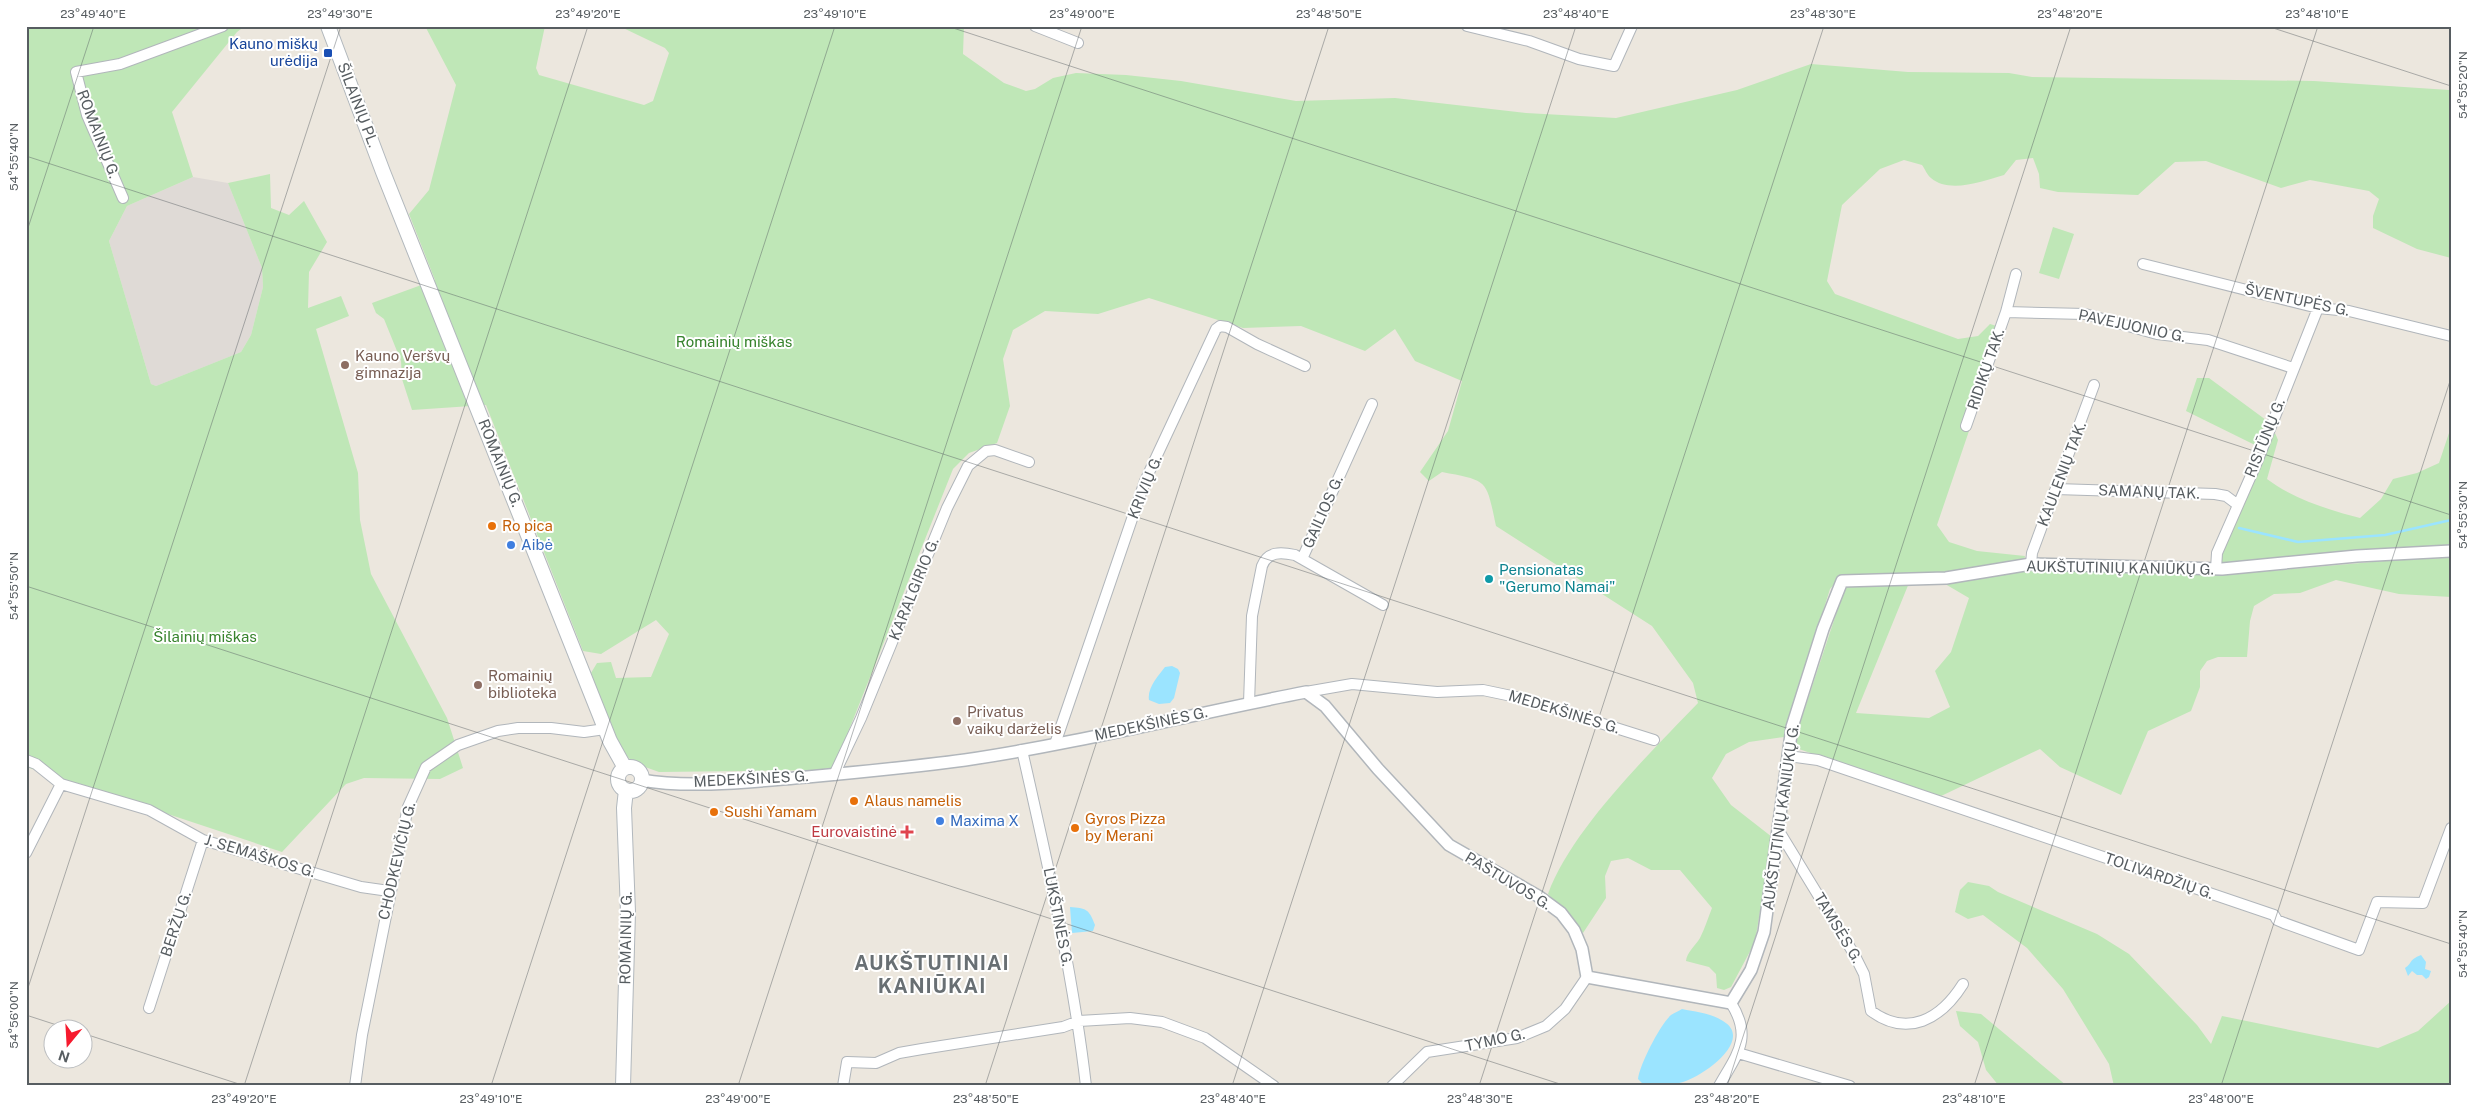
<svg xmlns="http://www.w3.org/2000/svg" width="2477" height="1112" viewBox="0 0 2477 1112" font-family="'Public Sans',sans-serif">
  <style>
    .industrial { fill: #dfdad6 }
    .green { fill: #bfe7b7 }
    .water { fill: #9be4ff }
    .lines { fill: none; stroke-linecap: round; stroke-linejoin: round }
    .stream { stroke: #9be4ff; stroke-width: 2.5 }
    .minor-casing { stroke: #b1b6bb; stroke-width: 12 }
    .tertiary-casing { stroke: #b1b6bb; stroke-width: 14 }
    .secondary-casing { stroke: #b2b8bd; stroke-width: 16 }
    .minor { stroke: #fff; stroke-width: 10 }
    .tertiary { stroke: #fff; stroke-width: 11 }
    .secondary { stroke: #fff; stroke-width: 14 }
    .ticks { fill: none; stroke: #575d61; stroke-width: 1; stroke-opacity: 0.45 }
    .transit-dot { fill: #1a4fb4; stroke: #fff; stroke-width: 2 }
    .education-dot { fill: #8d6e63; stroke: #fff; stroke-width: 2 }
    .food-dot { fill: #e8710a; stroke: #fff; stroke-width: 2 }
    .shop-dot { fill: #3f7fe0; stroke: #fff; stroke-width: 2 }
    .culture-dot { fill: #0f9aa8; stroke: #fff; stroke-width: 2 }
    .health-dot { fill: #e0444e; stroke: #fff; stroke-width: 2 }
    .labels { text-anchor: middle; stroke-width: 4; stroke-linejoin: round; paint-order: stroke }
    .transit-label { font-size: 15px; fill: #164399; stroke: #fff; text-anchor: end }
    .street-label { font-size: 15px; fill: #575d61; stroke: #fff }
    .park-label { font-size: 15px; fill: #37832d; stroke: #fff }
    .education-label { font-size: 15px; fill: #785e54; stroke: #fff; text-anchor: start }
    .food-label { font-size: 15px; fill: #c56008; stroke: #fff; text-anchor: start }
    .shop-label { font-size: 15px; fill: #366cbe; stroke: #fff; text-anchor: start }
    .culture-label { font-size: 15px; fill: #0d838f; stroke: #fff; text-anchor: start }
    .health-label { font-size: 15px; fill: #be3a42; stroke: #fff; text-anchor: end }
    .district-label { font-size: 20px; font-weight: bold; letter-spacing: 1px; fill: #686f73; stroke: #fff }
    .neatline { fill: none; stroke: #575d61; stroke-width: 2 }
    .ticks-label { font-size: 12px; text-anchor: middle; fill: #575d61 }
  </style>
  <rect width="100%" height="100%" fill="#ece7de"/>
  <path class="industrial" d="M193,177L228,183L262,268L263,287L251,335L241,352L156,386L151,384L109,241L127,206Z"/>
  <path class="green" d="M26,26H245L237,32L172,112L193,177L127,206L109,241L151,384L156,386L241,352L251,335L263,287L262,268L228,183L270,174L271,208L289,215L304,201L327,242L309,272L308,308L341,296L349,316L316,329L358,473L360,520L371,574L447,718L463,768L440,779L364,778L346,784L282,852L26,767Z
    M425,26H545L536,68L539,75L644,105L653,101L669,53L665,48L619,26H964L963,54L1004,83L1026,91L1035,89L1053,78L1076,73L1126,75L1181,81L1296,101L1395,98L1526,113L1616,118L1737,90L1811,64L1908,72L2009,73L2032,77L2314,81L2449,90L2451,258L2417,249L2373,228V216L2379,199L2369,191L2310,180L2281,188L2206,161L2175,162L2138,195L2058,192L2040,188L2039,174L2033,158L2016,160L2004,175C1984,181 1949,194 1931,178C1927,175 1925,169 1922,165L1904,160L1880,169L1842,205L1827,281L1835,294L1958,339L1978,336L1990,324L2000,327L1970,428L1937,525L1949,542L1977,551L2025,556L2024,561L1943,573L1838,580L1830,589L1784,737L1749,742L1726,754L1712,778L1731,805L1772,837L1755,942L1731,987L1724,990L1717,988L1716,974L1709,967L1686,961C1687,952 1695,946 1700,938C1705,928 1708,918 1712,908L1680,870H1651L1628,858L1611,861L1605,876L1606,898L1583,933L1548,894C1571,830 1650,753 1698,703L1693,683L1652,626L1496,526C1486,479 1489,481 1442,472L1429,481L1420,472L1448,431L1462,381L1415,361L1395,329L1365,351L1301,326L1243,328L1149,298L1098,314L1045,311L1013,330L1003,359L1010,406L997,443L969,453L953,469L833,770L659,772L634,763L615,745L591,673L597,663L611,662L616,678L651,677L669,634L656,620L601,654L583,651L486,405L412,410L402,379L401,361L384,319L376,313L372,303L435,280L409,214L429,190L456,85Z
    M2053,227L2074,234L2059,279L2039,273Z
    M2197,378H2209L2266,420L2257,446L2186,411Z
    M2451,427V547L2219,566L2230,531L2270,438L2275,433L2278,440L2267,479C2293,499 2329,510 2360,518L2381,499L2393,479L2417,473L2439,463Z
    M2451,558V597L2399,594L2336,580L2300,593L2274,594L2254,606L2250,621L2247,657H2218L2207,661L2200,671V687L2191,711L2148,731L2121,795L2060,767L2040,749L1939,797L1796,748L1795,738L1846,584L1909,583L1856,713L1929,718L1950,707L1935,671L1951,652L1969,598L1940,581L2017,571L2247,573L2407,559Z
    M1968,882L1989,886L1998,892L2097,934L2129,954L2197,1025L2211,1044L2222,1016L2378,1048L2418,1031L2451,1001V1086H2114L2109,1064L2063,989L2027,948L1983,915L1968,919L1955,912L1960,890Z
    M1956,1011L1981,1014L2067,1086H1999L1986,1070L1978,1042L1960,1026Z"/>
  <path class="water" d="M1172,666L1178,669L1180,673L1174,698L1170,703L1159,704L1149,700C1147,688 1158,676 1165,667Z
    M1070,907C1086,908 1089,909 1095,925L1093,931L1072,933Z
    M2421,955L2426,962L2425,969L2431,971L2429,977L2426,979L2422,975H2417L2412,971L2408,976L2405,968C2413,963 2408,960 2421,955Z
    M1682,1009C1696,1012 1711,1013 1723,1021C1755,1040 1702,1077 1683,1082C1670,1086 1659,1086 1645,1086L1638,1079C1640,1064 1660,1025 1671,1015C1674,1013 1679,1011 1682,1009Z"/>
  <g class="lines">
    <path class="stream" d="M2239,528L2298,542L2385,535L2451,520"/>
    <g class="minor-casing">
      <path id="minor" d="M1035,26L1078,43
        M1467,26L1529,41L1579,59L1614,66L1632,26
        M123,198L87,115L76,72L120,64L223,26
        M2143,264L2318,308L2349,311L2451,336
        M2016,274L2006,312L2085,314L2157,334L2208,340L2293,368
        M1966,426L2006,312
        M2056,489L2215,494L2226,496L2238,505
        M1302,559L1372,404
        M2031,564L2032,553L2094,385
        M2216,569L2217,553L2257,462L2318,308
        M1306,692L1352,684L1437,692L1483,690L1521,698L1654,740
        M1249,703L1252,616L1262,566C1268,551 1281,552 1295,555L1383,605
        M1055,744L1145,481L1216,329L1220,326L1227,327L1257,344L1305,366
        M1022,750C1047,861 1073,973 1086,1086
        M1788,756L1818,760L2274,915L2277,920L2284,923L2359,950L2377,902L2423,903L2451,828
        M26,760L36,764L61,784L149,810L203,840L361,887L389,891
        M834,775L861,718L947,508L968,466L986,451L995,450L1029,462
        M1779,831L1854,954L1864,974L1871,1011C1908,1038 1941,1019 1963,984
        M26,853L61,784
        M149,1008L203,840
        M1738,1053L1850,1086
        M355,1086L362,1035L408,807L426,767L458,745L498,731L518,728H551L584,732L605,729
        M843,1086L847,1062L876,1063L899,1053L922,1049L1063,1027L1079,1021L1130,1018L1162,1022L1205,1038L1274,1086
        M1392,1086L1427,1052L1517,1038L1546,1026L1565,1009L1587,977
        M1719,1086C1737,1054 1753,1038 1731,1003"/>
    </g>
    <g class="tertiary-casing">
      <path id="tertiary" d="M641,780C692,789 756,781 807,777C860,772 913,767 965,760C1080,743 1192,714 1306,692L1325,706L1378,769L1449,845L1538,896L1561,913L1574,930L1582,949L1587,977L1731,1003L1751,970L1764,932L1792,727L1823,629L1842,581L1946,578L2031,564L2222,569L2357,556L2451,551"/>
    </g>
    <g class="secondary-casing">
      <path id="secondary" d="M328,26L383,172L610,741L625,768
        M618 779a12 12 0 1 1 24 0a12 12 0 1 1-24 0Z
        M623,1086L628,912L624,808L626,790"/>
    </g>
    <use href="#minor" class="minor"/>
    <use href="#tertiary" class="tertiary"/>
    <use href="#secondary" class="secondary"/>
  </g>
  <path class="ticks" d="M947,26L2451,515M2267,26L2451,86M26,156L2451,944M26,234L94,26M26,586L1566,1086M26,994L341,26M26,1015L72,1030M82,1033L245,1086M244,1086L588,26M491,1086L835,26M738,1086L1082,26M985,1086L1329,26M1232,1086L1576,26M1479,1086L1824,26M1727,1086L2071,26M1974,1086L2318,26M2221,1086L2451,378"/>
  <rect class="transit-dot" x="323" y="48" width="10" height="10" rx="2.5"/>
  <g class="education-dot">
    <circle cx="345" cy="365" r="5"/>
    <circle cx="478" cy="685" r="5"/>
    <circle cx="957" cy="721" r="5"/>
  </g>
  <g class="food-dot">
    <circle cx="492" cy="526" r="5"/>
    <circle cx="854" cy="801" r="5"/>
    <circle cx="714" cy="812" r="5"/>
    <circle cx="1075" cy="828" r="5"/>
  </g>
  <g class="shop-dot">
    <circle cx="511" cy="545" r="5"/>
    <circle cx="940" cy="821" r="5"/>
  </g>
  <circle class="culture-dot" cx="1489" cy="579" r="5"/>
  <path class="health-dot" d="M904.5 824.5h5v5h5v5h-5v5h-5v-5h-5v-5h5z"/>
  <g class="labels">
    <g class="transit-label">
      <text x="318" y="49">Kauno miškų<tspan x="318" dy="17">urėdija</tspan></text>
    </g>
    <g class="street-label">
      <text transform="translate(358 105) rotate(69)" y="5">ŠILAINIŲ PL.</text>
      <text transform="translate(98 134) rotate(69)" y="5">ROMAINIŲ G.</text>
      <text transform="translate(2297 300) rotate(12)" y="5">ŠVENTUPĖS G.</text>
      <text transform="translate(2132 326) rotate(12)" y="5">PAVEJUONIO G.</text>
      <text transform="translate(1986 369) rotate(-71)" y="5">RIDIKŲ TAK.</text>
      <text transform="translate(2265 438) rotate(-68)" y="5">RISTŪNŲ G.</text>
      <text transform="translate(500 463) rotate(68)" y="5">ROMAINIŲ G.</text>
      <text transform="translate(2062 474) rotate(-69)" y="5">KAULENIŲ TAK.</text>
      <text transform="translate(1145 487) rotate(-68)" y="5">KRIVIŲ G.</text>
      <text transform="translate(2149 492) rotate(2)" y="5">SAMANŲ TAK.</text>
      <text transform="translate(1323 512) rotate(-66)" y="5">GAILIOS G.</text>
      <text transform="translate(2120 568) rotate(1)" y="5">AUKŠTUTINIŲ KANIŪKŲ G.</text>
      <text transform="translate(914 589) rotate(-68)" y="5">KARALGIRIO G.</text>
      <text transform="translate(1564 712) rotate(17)" y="5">MEDEKŠINĖS G.</text>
      <text transform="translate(1151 724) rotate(-12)" y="5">MEDEKŠINĖS G.</text>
      <text transform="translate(751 779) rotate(-3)" y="5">MEDEKŠINĖS G.</text>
      <text transform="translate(1781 817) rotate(-82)" y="5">AUKŠTUTINIŲ KANIŪKŲ G.</text>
      <text transform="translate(260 856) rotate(17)" y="5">J. SEMAŠKOS G.</text>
      <text transform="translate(397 861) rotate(-77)" y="5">CHODKEVIČIŲ G.</text>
      <text transform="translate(2159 876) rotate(19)" y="5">TOLIVARDŽIŲ G.</text>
      <text transform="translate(1508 881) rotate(31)" y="5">PAŠTUVOS G.</text>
      <text transform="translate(1058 917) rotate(79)" y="5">LUKŠTINĖS G.</text>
      <text transform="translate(176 924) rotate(-72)" y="5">BERŽŲ G.</text>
      <text transform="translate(1838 928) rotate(59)" y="5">TAMSĖS G.</text>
      <text transform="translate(626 938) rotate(-89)" y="5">ROMAINIŲ G.</text>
      <text transform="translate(1495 1040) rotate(-12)" y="5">TYMO G.</text>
    </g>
    <g class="park-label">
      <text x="734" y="347">Romainių miškas</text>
      <text x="205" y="642">Šilainių miškas</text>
    </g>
    <g class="education-label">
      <text x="355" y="361">Kauno Veršvų<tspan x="355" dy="17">gimnazija</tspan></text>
      <text x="488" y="681">Romainių<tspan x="488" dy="17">biblioteka</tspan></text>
      <text x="967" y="717">Privatus<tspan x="967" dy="17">vaikų darželis</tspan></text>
    </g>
    <g class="food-label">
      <text x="502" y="531">Ro pica</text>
      <text x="864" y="806">Alaus namelis</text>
      <text x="724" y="817">Sushi Yamam</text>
      <text x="1085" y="824">Gyros Pizza<tspan x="1085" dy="17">by Merani</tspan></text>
    </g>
    <g class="shop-label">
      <text x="521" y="550">Aibė</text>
      <text x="950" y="826">Maxima X</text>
    </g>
    <g class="culture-label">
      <text x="1499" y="575">Pensionatas<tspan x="1499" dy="17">"Gerumo Namai"</tspan></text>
    </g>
    <g class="health-label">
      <text x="897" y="837">Eurovaistinė</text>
    </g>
    <g class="district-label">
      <text x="932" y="970">AUKŠTUTINIAI<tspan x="932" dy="23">KANIŪKAI</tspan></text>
    </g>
  </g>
  <rect width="2477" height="1112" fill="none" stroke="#ffffff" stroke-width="55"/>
  <g transform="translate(68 1044) rotate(198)"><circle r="24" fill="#ffffff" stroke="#bcbec0"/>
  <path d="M0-4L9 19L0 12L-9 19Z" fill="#f61a2e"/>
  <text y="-8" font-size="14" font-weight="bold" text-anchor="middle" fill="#575d61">N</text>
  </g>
  <rect x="28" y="28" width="2422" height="1056" class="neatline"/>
  <g class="ticks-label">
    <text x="93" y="18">23°49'40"E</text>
    <text x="340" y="18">23°49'30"E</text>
    <text x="588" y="18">23°49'20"E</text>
    <text x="835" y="18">23°49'10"E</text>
    <text x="1082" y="18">23°49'00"E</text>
    <text x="1329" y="18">23°48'50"E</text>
    <text x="1576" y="18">23°48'40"E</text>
    <text x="1823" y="18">23°48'30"E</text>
    <text x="2070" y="18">23°48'20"E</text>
    <text x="2317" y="18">23°48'10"E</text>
    <text transform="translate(2463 85) rotate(-90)" y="4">54°55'20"N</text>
    <text transform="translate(14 157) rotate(-90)" y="4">54°55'40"N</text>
    <text transform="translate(2463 515) rotate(-90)" y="4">54°55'30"N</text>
    <text transform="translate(14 586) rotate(-90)" y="4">54°55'50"N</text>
    <text transform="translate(2463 944) rotate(-90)" y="4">54°55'40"N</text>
    <text transform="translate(14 1015) rotate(-90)" y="4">54°56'00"N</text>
    <text x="244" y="1103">23°49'20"E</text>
    <text x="491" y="1103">23°49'10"E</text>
    <text x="738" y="1103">23°49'00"E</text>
    <text x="986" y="1103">23°48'50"E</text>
    <text x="1233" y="1103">23°48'40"E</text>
    <text x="1480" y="1103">23°48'30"E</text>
    <text x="1727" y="1103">23°48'20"E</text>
    <text x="1974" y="1103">23°48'10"E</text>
    <text x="2221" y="1103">23°48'00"E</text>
  </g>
</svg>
